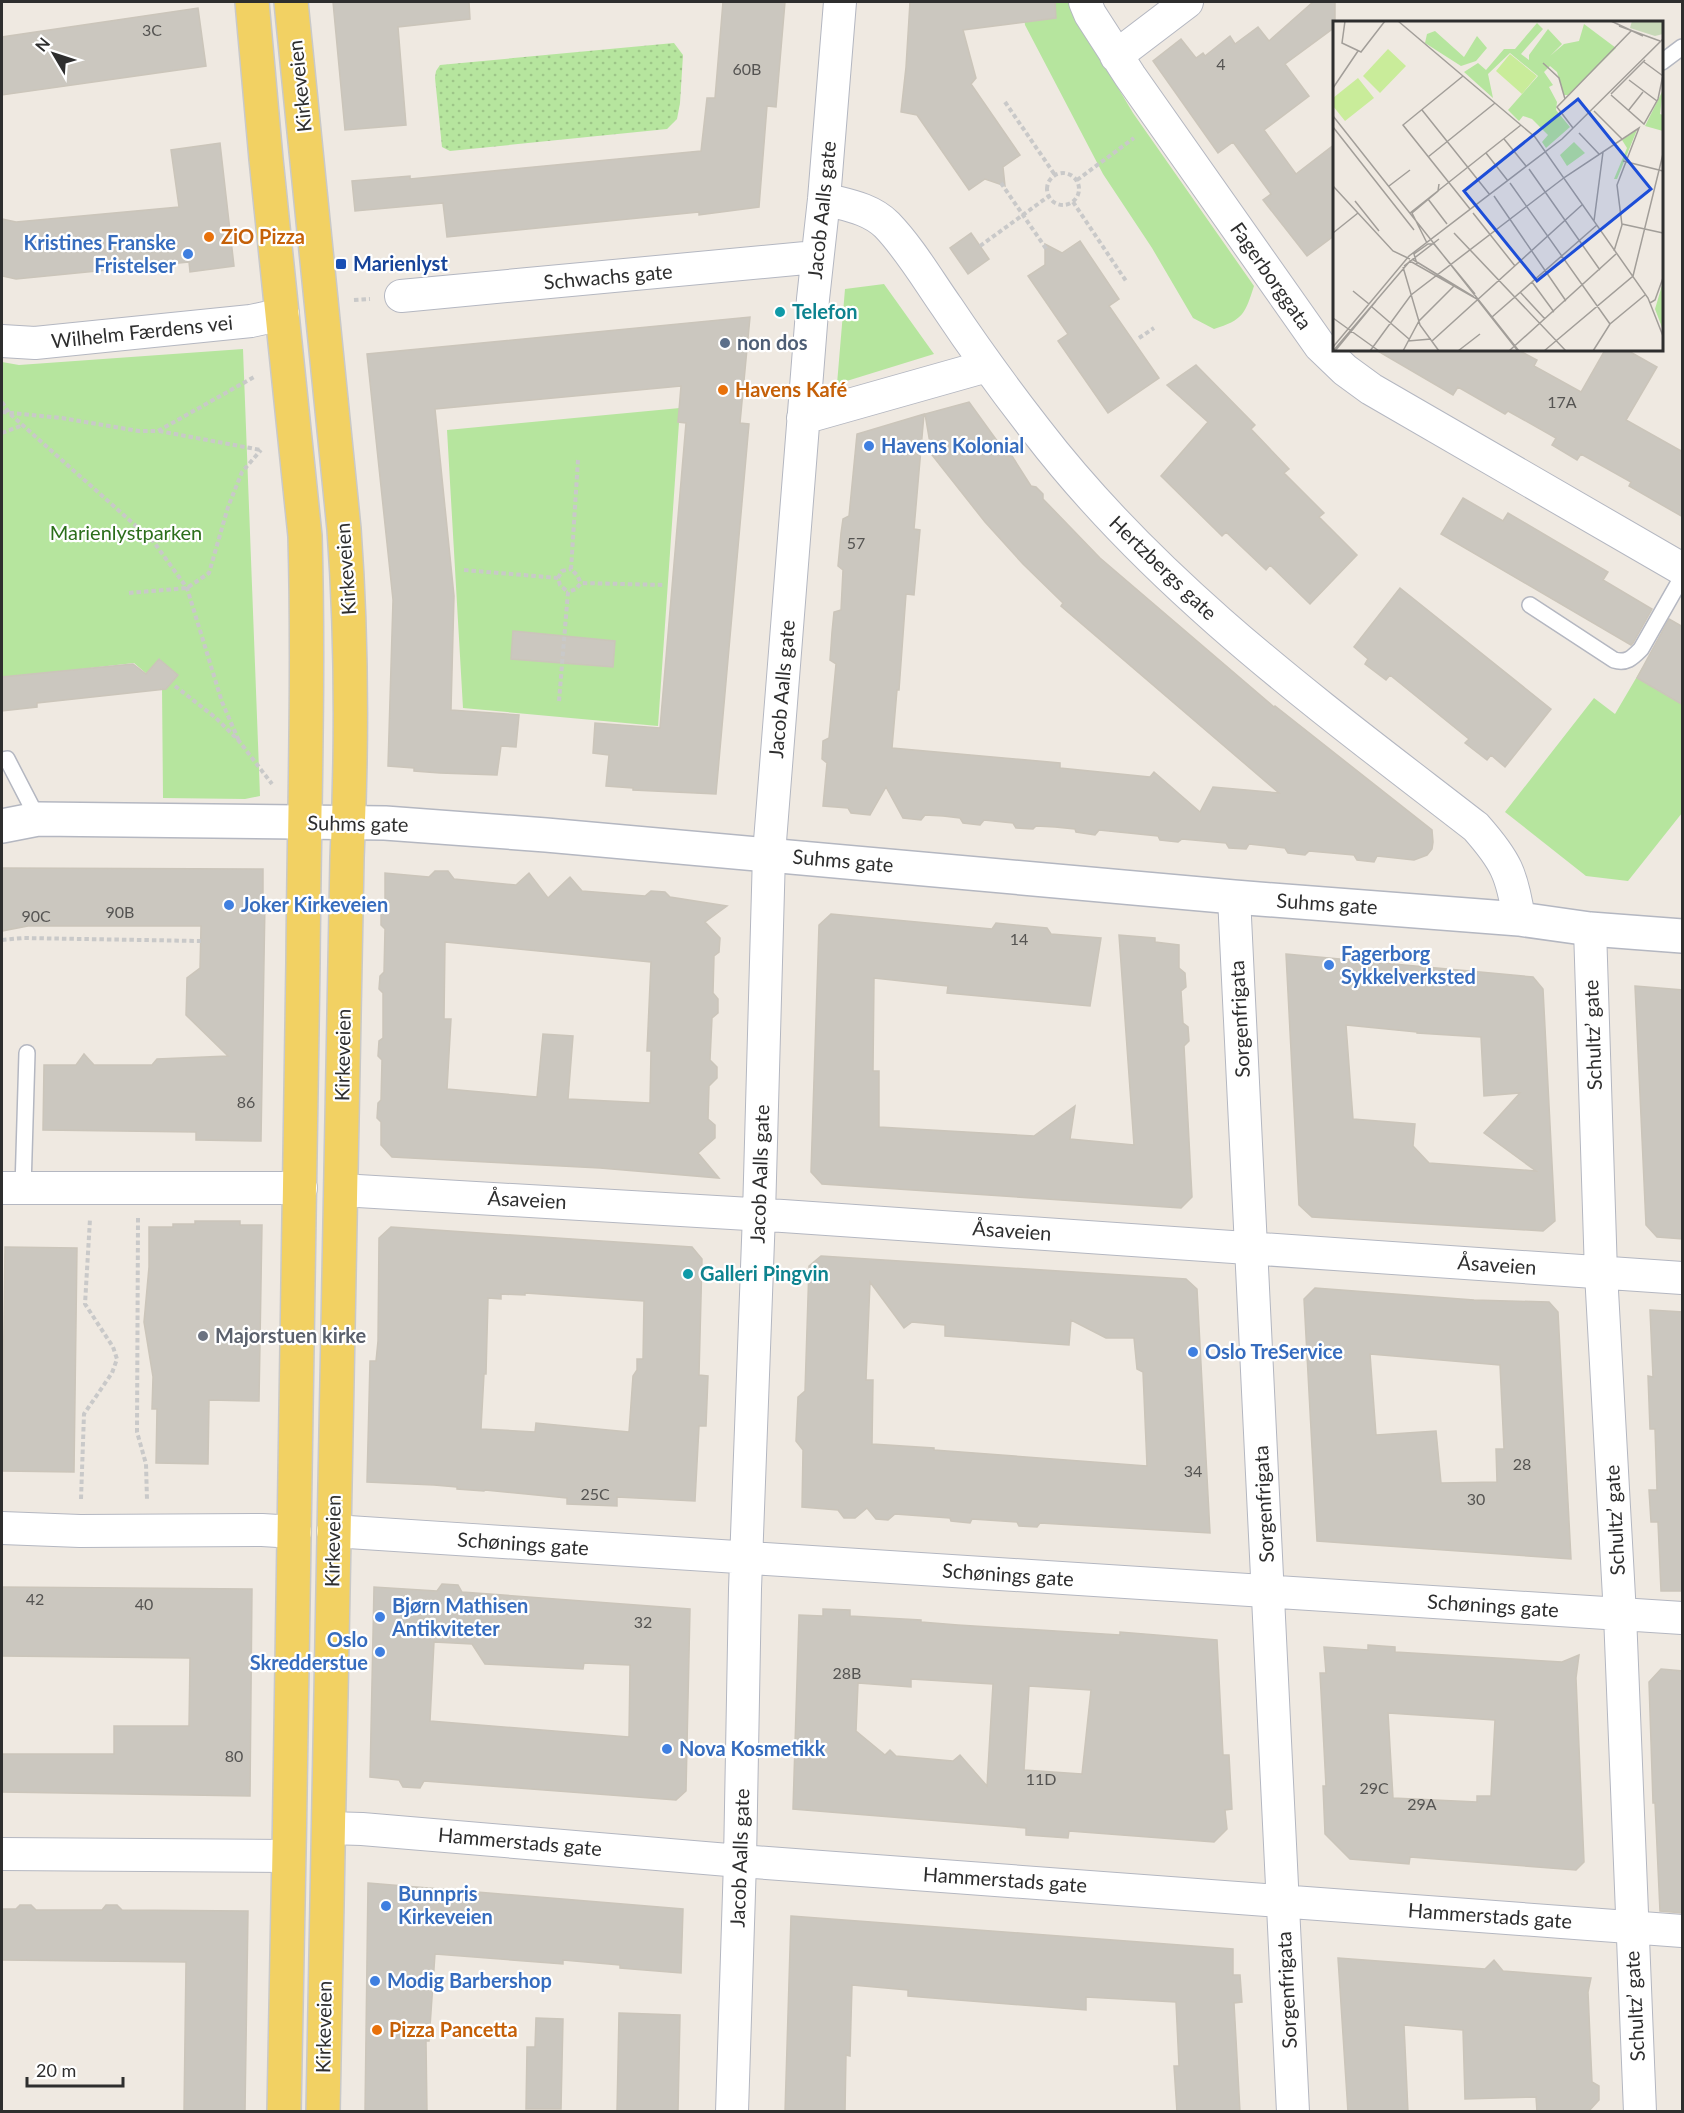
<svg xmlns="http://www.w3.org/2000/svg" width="1684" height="2113" viewBox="0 0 1684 2113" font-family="Lato,sans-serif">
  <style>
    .grass { fill: url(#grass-dots) }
    .park { fill: #b6e59e }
    .building { fill: #cbc7bf; stroke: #cbc5ba; stroke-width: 1.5; fill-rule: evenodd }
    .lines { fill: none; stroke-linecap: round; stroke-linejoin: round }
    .lane-casing { stroke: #b4b7c1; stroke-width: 18 }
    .street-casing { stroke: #b4b7c1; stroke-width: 34 }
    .secondary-casing { stroke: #b4b7c1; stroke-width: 36 }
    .primary-casing { stroke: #c9c9c9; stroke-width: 36 }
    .path { stroke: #c9c9c9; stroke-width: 4; stroke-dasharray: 4.5 3; stroke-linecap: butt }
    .lane { stroke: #fff; stroke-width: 15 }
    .street { stroke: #fff; stroke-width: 32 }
    .secondary { stroke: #fff; stroke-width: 33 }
    .primary { stroke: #f2d163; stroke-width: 33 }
    .food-dot { fill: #e8710a; stroke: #fff; stroke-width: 2 }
    .shop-dot { fill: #3f7fe0; stroke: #fff; stroke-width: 2 }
    .transit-dot { fill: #1a4fb4; stroke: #fff; stroke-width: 2 }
    .culture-dot { fill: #0f9aa8; stroke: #fff; stroke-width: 2 }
    .service-dot { fill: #5c6f8a; stroke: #fff; stroke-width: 2 }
    .worship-dot { fill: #6b7280; stroke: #fff; stroke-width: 2 }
    .labels { text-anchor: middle; stroke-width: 4.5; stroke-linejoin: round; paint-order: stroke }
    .number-label { font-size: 16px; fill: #555452 }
    .street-label { font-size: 20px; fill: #2e2e2e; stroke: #fff }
    .food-label { font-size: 20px; font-weight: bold; fill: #c56008; stroke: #fff; text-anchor: start }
    .shop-label { font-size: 20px; font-weight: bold; fill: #366cbe; stroke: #fff; text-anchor: start }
    .transit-label { font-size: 20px; font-weight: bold; fill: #164399; stroke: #fff; text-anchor: start }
    .culture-label { font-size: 20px; font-weight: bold; fill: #0d838f; stroke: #fff; text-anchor: start }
    .service-label { font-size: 20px; font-weight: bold; fill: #4e5e75; stroke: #fff; text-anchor: start }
    .park-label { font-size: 20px; fill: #2c6e1b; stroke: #fff }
    .worship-label { font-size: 20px; font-weight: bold; fill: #5b616d; stroke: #fff; text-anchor: start }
    .inset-road { fill: none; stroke: #a29e99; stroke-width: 1.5 }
    .view { fill: #1d4ed8; fill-opacity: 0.15; stroke: #1d4ed8; stroke-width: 3 }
    .inset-edge { fill: none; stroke: #2e2e2e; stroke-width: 3 }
  </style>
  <defs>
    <pattern id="grass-dots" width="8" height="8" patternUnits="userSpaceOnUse" patternTransform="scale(1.5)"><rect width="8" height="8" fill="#b6e59e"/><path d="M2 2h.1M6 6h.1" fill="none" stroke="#9dc588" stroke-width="1.8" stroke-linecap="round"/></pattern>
  </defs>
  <rect width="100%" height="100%" fill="#efe9e1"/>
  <path class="grass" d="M674,43L683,55L680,103L677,119L667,129L450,151L442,147L435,78L436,71L440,65Z"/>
  <path class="park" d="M1022,2H1072L1098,54L1133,113L1254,286C1245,314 1243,320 1214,329L1193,318L1152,248L1103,174L1025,25Z
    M884,284L934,354L837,384L845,289Z
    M243,349L260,796L245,799L163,798L162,687L134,663L2,678V362L19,365Z
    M680,408L658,726L463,708L447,430Z
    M1642,668L1682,691V813L1628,881L1586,876L1505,812L1594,698L1615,714Z"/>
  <path class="building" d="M333,2H469L470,19L398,27L406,125L345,130Z
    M723,2H785L776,107L767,106L759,207L699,215V212L447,237L443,203L355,211L352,181L410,176V179L701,151L707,98H715Z
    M910,2H1055L1056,18L963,30L976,78L971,84L1020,155L1003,167L1005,186L985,179L969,190L917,115L901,112L906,67Z
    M1313,2H1335V27L1285,64L1309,96L1264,130L1296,174L1335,144V235L1307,256L1263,200L1271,194L1233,142L1218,153L1153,61L1181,39L1196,58L1203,53L1205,56L1230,36L1235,44L1258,27L1269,41Z
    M198,8L206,66L2,95V37Z
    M220,143L234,266L190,272L189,262L16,279L2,276V219L16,222L179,207L171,150Z
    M971,233L989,259L968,274L950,248Z
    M1080,241L1119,299L1109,306L1159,378L1108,413L1058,341L1068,334L1028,276L1045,265V244L1062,253Z
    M750,317L740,423L749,424L716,794L633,790V788L606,786L609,755L593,753L595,723L660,728L686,423L678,422L681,386L435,409L454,596L451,710L519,715L516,747L501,746L497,775L440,773L414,771V768L388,766L393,600L367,354Z
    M1376,350H1518L1537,360L1534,366L1581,392L1605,350H1627L1657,367L1626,420L1683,452V517L1629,486L1631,482L1581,454L1577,460L1552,445L1556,438L1508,411L1505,414L1458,387L1453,395Z
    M1196,365L1255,425L1251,429L1289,469L1284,473L1324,513L1319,517L1357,555L1310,604L1270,565L1266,570L1226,532L1222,536L1161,476L1208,422L1167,385Z
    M969,402L1008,456H1012L1031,486L1036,487L1043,494V499L1100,558L1274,707L1275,706L1432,830L1433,842L1432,849L1427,855L1414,860L1377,856L1374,862L1357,860L1354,855L1309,851L1305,855L1288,853L1285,848L1249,844L1246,849L1229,848L1226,843L1182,839L1178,842L1160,840L1158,836L1099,830L1095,835L1076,832L1075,829L1055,827L1036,826L1033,829L1016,828L1013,823L984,820L980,825L963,823L960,818L943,816L925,815L921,820L903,818L886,787L870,815L851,813L848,808L823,806L827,763L822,759L823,741L829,738L836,664L830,660L832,632L834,612L841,610L843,570L838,566L841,533L843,519L849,516L857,434L924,414L914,529L920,530L914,595L906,594L899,690H897L892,748L1060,763V768L1150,777L1154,772L1200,812L1213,787L1279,793L1061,606L1063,603L1023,564L985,522L932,455L925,414Z
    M1463,498L1503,521L1508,513L1608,572L1603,580L1652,609L1633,643L1631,645L1441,534Z
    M1400,588L1551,709L1505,767L1491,755L1487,760L1465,743L1469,739L1390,675L1386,680L1365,664L1368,659L1354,647Z
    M1669,619L1683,627V705L1637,678Z
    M513,631L615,641L613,667L511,659Z
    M159,659L178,675L166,689L37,703V707L2,711V677L133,664L146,674Z
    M2,868L263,869V901H265L261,1141L196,1140V1132L43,1130L44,1065H76L84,1054L94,1065H152L157,1059L228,1056L186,1015L187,978L200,968L201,926H28L2,931Z
    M435,871H448L454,879L516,885L529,873L548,898L570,877L582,891L645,896L651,891L665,892L670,897L727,906L705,922L720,938L719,952L714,956L713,993L718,999V1013L712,1018L710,1060L717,1067V1078L709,1086L708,1119L715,1125V1138L698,1153L719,1178L600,1168L392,1157L381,1145V1122L377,1118L378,1103L381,1100L382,1060L378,1056L379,1041L383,1038V993L379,989L380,976L384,972L385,929L381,925V913L385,908V873L429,877ZM445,942L651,962L647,1051H651L650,1103L568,1099L573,1036L543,1034L537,1097L447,1089L451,1019H444Z
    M831,914L992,929L996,923L1047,928L1051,934L1101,938L1090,1006L947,993L948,986L874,978L873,1071H879V1127L1034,1136L1075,1106L1070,1139L1134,1145L1119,935L1155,938V942L1179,945V968L1185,973L1186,987L1181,991L1183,1023L1188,1027L1189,1041L1184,1046L1192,1197L1181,1208L822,1184L811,1172L819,925Z
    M1286,954L1533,977L1543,989L1555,1221L1543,1231L1312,1217L1299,1205ZM1346,1025L1417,1032V1033L1481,1037L1484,1096L1520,1093L1484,1133L1536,1171L1429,1163L1413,1146L1415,1124L1353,1119Z
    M1635,986L1683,990V1239L1657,1237L1646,1225Z
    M195,1221H240V1225H262L259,1401L209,1400L208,1464L156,1463L157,1409H152L153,1377L144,1322L149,1267V1227H173V1224H195Z
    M391,1227L692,1247L702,1259L699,1375L708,1376L706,1426H699L695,1501L617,1497V1506L567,1504V1498L485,1490L484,1491L457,1489V1487L434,1485L367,1482L370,1361H376L378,1341L379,1238ZM525,1293L644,1301L643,1359H637V1370L633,1376L629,1432L536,1423L535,1432L481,1429L484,1374H486L488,1298L501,1299V1294L525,1295Z
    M5,1247L77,1248L74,1472L2,1471Z
    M821,1256L1186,1279L1197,1289L1210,1533L1040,1523L1037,1527L1019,1526L1017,1522L972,1519L970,1523L951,1521L950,1518L895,1514L888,1520L876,1519L867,1508L855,1518H844L838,1510L802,1507L803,1450L796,1441L798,1397L805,1391L809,1266ZM870,1282L904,1328L912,1322L945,1325V1336L1069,1345L1071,1320L1106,1338H1134L1137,1369L1143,1372L1147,1466L934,1450V1448L872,1444L873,1380H866Z
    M1315,1288L1474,1300L1549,1302L1558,1312L1571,1559L1317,1541L1304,1299ZM1370,1354L1500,1365L1504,1449H1496L1497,1482L1441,1483L1436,1431L1376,1435Z
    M1650,1310L1683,1312V1591H1661L1658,1522H1651L1649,1490H1657L1655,1429H1650L1648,1376L1653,1377Z
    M442,1584L458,1585L462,1592L690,1609L686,1791L676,1800L424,1781L420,1788L403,1787L399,1780L370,1777L374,1587L437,1591ZM434,1642L472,1644L485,1664L583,1669L584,1663L630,1665L629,1737L430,1721Z
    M2,1587L252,1589L250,1796L2,1792V1754H114V1726H189L190,1658L2,1656Z
    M823,1609L850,1610V1616L921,1620V1622L958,1625L1120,1635V1632L1217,1640L1223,1755H1229L1232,1809L1225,1810L1227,1829L1214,1842L1069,1831L1068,1838L1026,1835V1828L793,1809L799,1615L823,1616ZM911,1679L993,1684L987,1786L960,1755L953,1761L896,1756L890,1750L885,1755L856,1731L858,1683L911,1687ZM1029,1686L1091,1690L1082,1774L1024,1770Z
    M1368,1645L1395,1647V1652L1562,1662L1579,1655L1576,1678L1584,1862L1576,1870L1410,1857L1409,1864L1350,1859L1325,1834L1323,1786H1326L1320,1673H1326L1324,1647L1368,1650ZM1388,1713L1495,1720L1491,1796H1477V1802L1393,1798Z
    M1661,1669L1683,1671V1913L1660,1911L1655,1803H1653L1649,1682Z
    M368,1883L683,1909L681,1973L620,1968V1965L563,1960V1964L435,1954L429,2041H426L427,2112H365Z
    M20,1905H31L36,1910H102L106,1905H117L122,1910L248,1911L245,2112H184L186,1962L2,1960V1909H16Z
    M791,1916L1233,1949V1975H1240L1242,2002L1234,2003L1240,2112H1177L1174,2066H1179L1176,2002L1086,1997V2010L908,1996V1990L852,1985L850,2056L846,2055L845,2112H785Z
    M1338,1958L1485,1969L1494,1960L1503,1971L1591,1978L1588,1992L1592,2082L1599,2086V2100L1588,2112H1537L1536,2097L1465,2099L1463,2030L1404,2025L1408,2112H1348Z
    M619,2013L680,2015L678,2112H617Z
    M536,2018L563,2019L561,2109H526L527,2047H535Z"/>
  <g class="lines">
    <g class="lane-casing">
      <path id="lane" d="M1662,62L1682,47
        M1530,605L1614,660C1627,664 1633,657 1641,649L1682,577
        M2,760L7,759L38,819
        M23,1188L27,1053"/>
    </g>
    <g class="street-casing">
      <path id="street" d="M1085,2L1090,14L1130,76L1320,346L1345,370L1371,389L1682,569
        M1116,56L1187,2
        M824,199C846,205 870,208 887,225C910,249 928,280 947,307C975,349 1005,390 1036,430C1157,588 1320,706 1476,827C1506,861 1512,874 1519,919
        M401,296L816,257
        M2,341L35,343L251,321L283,314
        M803,418L987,366
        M1234,897L1293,2112
        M1590,929L1601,1273L1620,1615L1640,2112
        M2,1188H301
        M341,1190L783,1216L1682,1278
        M2,1528L80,1531L262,1530L295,1532
        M333,1531L1682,1618
        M328,1828L362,1829L740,1861L1682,1931
        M2,1854L289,1856
        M732,2112L740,1861L745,1589L759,1214L769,854L813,299L824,199L840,2"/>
    </g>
    <g class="secondary-casing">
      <path id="secondary" d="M2,826L38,819L385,823L546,835L1234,897L1519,919L1590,929L1682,936"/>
    </g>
    <g class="primary-casing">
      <path id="primary" d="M252,2L266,159L305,536C309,678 304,821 303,963C300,1346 291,1729 284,2112
        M291,2L344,529C352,639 352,748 347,858L323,2112"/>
    </g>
    <path class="path" d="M1005,102L1055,175
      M1047 189a16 16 0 1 1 32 0a16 16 0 1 1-32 0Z
      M1077,180L1134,138
      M1001,183L1047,250
      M1073,202L1126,281
      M980,246L1049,196
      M354,300L370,299
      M1139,338L1154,328
      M2,402L10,414L153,541L187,588L222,702L239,741
      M2,412L62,418L139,431H158L254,377
      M159,431L261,450
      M2,433L23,425
      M578,460L571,569L577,575L581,583
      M464,570L558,578L560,585L568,592
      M558,578L562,571L571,569
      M129,593L187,588L209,573L228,507L242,472L261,450
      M175,686L216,718L239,741L272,784
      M559,701L568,592L576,589L581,583L664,585
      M2,940L23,938L201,941
      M138,1218L137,1432L146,1464L147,1500
      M81,1499L84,1414L112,1373L117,1359L113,1347L85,1304L90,1219"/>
    <use href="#lane" class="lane"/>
    <use href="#street" class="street"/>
    <use href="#secondary" class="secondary"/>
    <use href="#primary" class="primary"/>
  </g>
  <g class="food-dot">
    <circle cx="209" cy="237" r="6"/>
    <circle cx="723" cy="390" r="6"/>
    <circle cx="377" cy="2030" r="6"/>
  </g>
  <g class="shop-dot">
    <circle cx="188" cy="254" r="6"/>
    <circle cx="869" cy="446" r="6"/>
    <circle cx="229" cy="905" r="6"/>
    <circle cx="1329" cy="965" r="6"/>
    <circle cx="1193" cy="1352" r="6"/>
    <circle cx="380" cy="1617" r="6"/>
    <circle cx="380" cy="1652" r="6"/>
    <circle cx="667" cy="1749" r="6"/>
    <circle cx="386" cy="1906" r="6"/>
    <circle cx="375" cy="1981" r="6"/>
  </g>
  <rect class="transit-dot" x="335" y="258" width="12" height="12" rx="3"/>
  <g class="culture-dot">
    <circle cx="780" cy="312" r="6"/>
    <circle cx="688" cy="1274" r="6"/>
  </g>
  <circle class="service-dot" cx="725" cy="343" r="6"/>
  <circle class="worship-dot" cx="203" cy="1336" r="6"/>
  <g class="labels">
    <g class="number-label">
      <text x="152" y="36">3C</text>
      <text x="1221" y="70">4</text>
      <text x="747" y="75">60B</text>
      <text x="1562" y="408">17A</text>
      <text x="856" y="549">57</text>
      <text x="120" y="918">90B</text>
      <text x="36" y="922">90C</text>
      <text x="1019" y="945">14</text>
      <text x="246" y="1108">86</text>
      <text x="1522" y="1470">28</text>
      <text x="1193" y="1477">34</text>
      <text x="595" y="1500">25C</text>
      <text x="1476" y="1505">30</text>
      <text x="35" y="1605">42</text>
      <text x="144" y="1610">40</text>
      <text x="643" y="1628">32</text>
      <text x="847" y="1679">28B</text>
      <text x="234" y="1762">80</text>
      <text x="1041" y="1785">11D</text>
      <text x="1374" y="1794">29C</text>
      <text x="1422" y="1810">29A</text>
    </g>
    <g class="street-label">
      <text transform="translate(300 86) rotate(-96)" y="7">Kirkeveien</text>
      <text transform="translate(822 210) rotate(-84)" y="7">Jacob Aalls gate</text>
      <text transform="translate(1271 276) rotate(55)" y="7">Fagerborggata</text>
      <text transform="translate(608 277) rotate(-5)" y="7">Schwachs gate</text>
      <text transform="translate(142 332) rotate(-6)" y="7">Wilhelm Færdens vei</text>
      <text transform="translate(1163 568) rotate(44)" y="7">Hertzbergs gate</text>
      <text transform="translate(346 569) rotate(-94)" y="7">Kirkeveien</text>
      <text transform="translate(782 689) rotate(-85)" y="7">Jacob Aalls gate</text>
      <text transform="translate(358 824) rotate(1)" y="7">Suhms gate</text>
      <text transform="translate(843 861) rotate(5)" y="7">Suhms gate</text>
      <text transform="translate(1327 904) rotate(4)" y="7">Suhms gate</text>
      <text transform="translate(1240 1019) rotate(-93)" y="7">Sorgenfrigata</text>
      <text transform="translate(1593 1035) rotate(-92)" y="7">Schultz’ gate</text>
      <text transform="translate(343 1055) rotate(-89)" y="7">Kirkeveien</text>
      <text transform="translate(760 1174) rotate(-88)" y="7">Jacob Aalls gate</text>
      <text transform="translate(527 1200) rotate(3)" y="7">Åsaveien</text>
      <text transform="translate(1012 1231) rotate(4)" y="7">Åsaveien</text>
      <text transform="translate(1497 1265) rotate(4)" y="7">Åsaveien</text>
      <text transform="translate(1264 1504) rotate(-93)" y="7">Sorgenfrigata</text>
      <text transform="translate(1615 1520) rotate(-93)" y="7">Schultz’ gate</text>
      <text transform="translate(333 1541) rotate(-89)" y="7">Kirkeveien</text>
      <text transform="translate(523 1544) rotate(4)" y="7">Schønings gate</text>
      <text transform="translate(1008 1575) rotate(4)" y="7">Schønings gate</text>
      <text transform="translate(1493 1606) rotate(4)" y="7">Schønings gate</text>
      <text transform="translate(520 1842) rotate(5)" y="7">Hammerstads gate</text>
      <text transform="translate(740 1858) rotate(-88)" y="7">Jacob Aalls gate</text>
      <text transform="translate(1005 1880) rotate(4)" y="7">Hammerstads gate</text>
      <text transform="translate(1490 1916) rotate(4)" y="7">Hammerstads gate</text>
      <text transform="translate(1287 1990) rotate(-93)" y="7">Sorgenfrigata</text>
      <text transform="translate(1635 2006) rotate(-93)" y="7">Schultz’ gate</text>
      <text transform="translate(324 2027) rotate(-89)" y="7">Kirkeveien</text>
    </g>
    <g class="food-label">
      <text x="221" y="244">ZiO Pizza</text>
      <text x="735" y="397">Havens Kafé</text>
      <text x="389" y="2037">Pizza Pancetta</text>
    </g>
    <g class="shop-label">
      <text x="176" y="250" text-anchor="end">Kristines Franske<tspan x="176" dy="23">Fristelser</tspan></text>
      <text x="881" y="453">Havens Kolonial</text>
      <text x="241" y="912">Joker Kirkeveien</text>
      <text x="1341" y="961">Fagerborg<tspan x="1341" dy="23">Sykkelverksted</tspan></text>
      <text x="1205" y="1359">Oslo TreService</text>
      <text x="392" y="1613">Bjørn Mathisen<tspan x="392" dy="23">Antikviteter</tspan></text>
      <text x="368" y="1647" text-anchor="end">Oslo<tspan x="368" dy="23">Skredderstue</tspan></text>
      <text x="679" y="1756">Nova Kosmetikk</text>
      <text x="398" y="1901">Bunnpris<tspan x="398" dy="23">Kirkeveien</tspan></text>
      <text x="387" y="1988">Modig Barbershop</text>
    </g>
    <g class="transit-label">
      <text x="353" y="271">Marienlyst</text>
    </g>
    <g class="culture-label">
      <text x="792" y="319">Telefon</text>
      <text x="700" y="1281">Galleri Pingvin</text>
    </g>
    <g class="service-label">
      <text x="737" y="350">non dos</text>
    </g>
    <g class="park-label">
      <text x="126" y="540">Marienlystparken</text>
    </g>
    <g class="worship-label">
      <text x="215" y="1343">Majorstuen kirke</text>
    </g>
  </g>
  <g transform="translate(1333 21)">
    <rect width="330" height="330" fill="#efe9e1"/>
    <path d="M102,10L131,36L144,15L154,27L143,40L128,45L92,22L94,13Z" fill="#b6e59e"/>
    <path d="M299,0H330V13L322,15L297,7Z" fill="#c8d9b8"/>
    <path d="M204,2L210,8L188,33L196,39V34L215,8L229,23L217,35L231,23L246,20L251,3L283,27L235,74H231L224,51L217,45L211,51L220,64L216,66L224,81L223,89L237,106L213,127L209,121L215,114L199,98L190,95L186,100L175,89L205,55L177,32L155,53L160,77L131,51L145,42L153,49L171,28H182ZM330,69L327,93L330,94V110L312,105ZM304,109L284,158H281L294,127L289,119ZM241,121L252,132L234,145L227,134ZM330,261V309L322,288Z" fill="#b6e59e"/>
    <path d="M55,28L73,45L47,72L30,55ZM177,33L204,55L189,73L163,50ZM25,57L41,77L12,100L0,85V77Z" fill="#c9ec9a"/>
    <path class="inset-road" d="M12,0L9,22L28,31L52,0M65,0L202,116L315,277L330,315M278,0L310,15M286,5L327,20M311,41L330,55M210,42L226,57L232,78M130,55L70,104L137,188M296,59L324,80M0,67L25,30M278,73L312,39M278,74L311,103L325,78L330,54M89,89L157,174M261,90L289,118M295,90L310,71M0,95L186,330M0,106L81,209M240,107L224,86L299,9M246,112L266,133M171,118L193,145M153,132L175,160M95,136L162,82M290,140L330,150M196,148L267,249M177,162L277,303M0,165L60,230L77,238M56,165L77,149M161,175L233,280M95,178L114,203M22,180L46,210M77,192L188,104M140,192L182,245M261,200L270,131M289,203L330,212M0,212L25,192M121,212L233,330M94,222L79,192L105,170L106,163M79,238L141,276M84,243L81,233L95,223H101L142,273M71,245L106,218M70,246L87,304L106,330M199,261L221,291M20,270L36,283M187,271L212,298M317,282L322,279L330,257M39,286L76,318M159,296L264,204M0,297L46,330M75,320L98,318M99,320L250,183M0,326L76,235L229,118L330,18M0,330L77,240L144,278L185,330M2,330L43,280M37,330L78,274L232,156L306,107L284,164L289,204L281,230M70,330L86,300L122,264M125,330L147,313M176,330L283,233M211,330L300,255L330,133M260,330L277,303L312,274"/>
    <path class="view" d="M245,78L318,168L204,260L131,170Z"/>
    <rect width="330" height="330" class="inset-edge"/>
  </g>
  <rect width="1684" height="2113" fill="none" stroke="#2e2e2e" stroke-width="6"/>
  <g transform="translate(54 54) rotate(309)" stroke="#ffffff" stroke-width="4.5" paint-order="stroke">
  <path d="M0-4.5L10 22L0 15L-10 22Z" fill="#2e2e2e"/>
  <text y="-9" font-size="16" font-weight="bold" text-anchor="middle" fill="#2e2e2e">N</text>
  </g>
  <path d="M27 2077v9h96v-9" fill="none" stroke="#2e2e2e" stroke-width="3"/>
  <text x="36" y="2077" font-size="18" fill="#2e2e2e" stroke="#ffffff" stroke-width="4.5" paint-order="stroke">20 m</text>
</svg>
